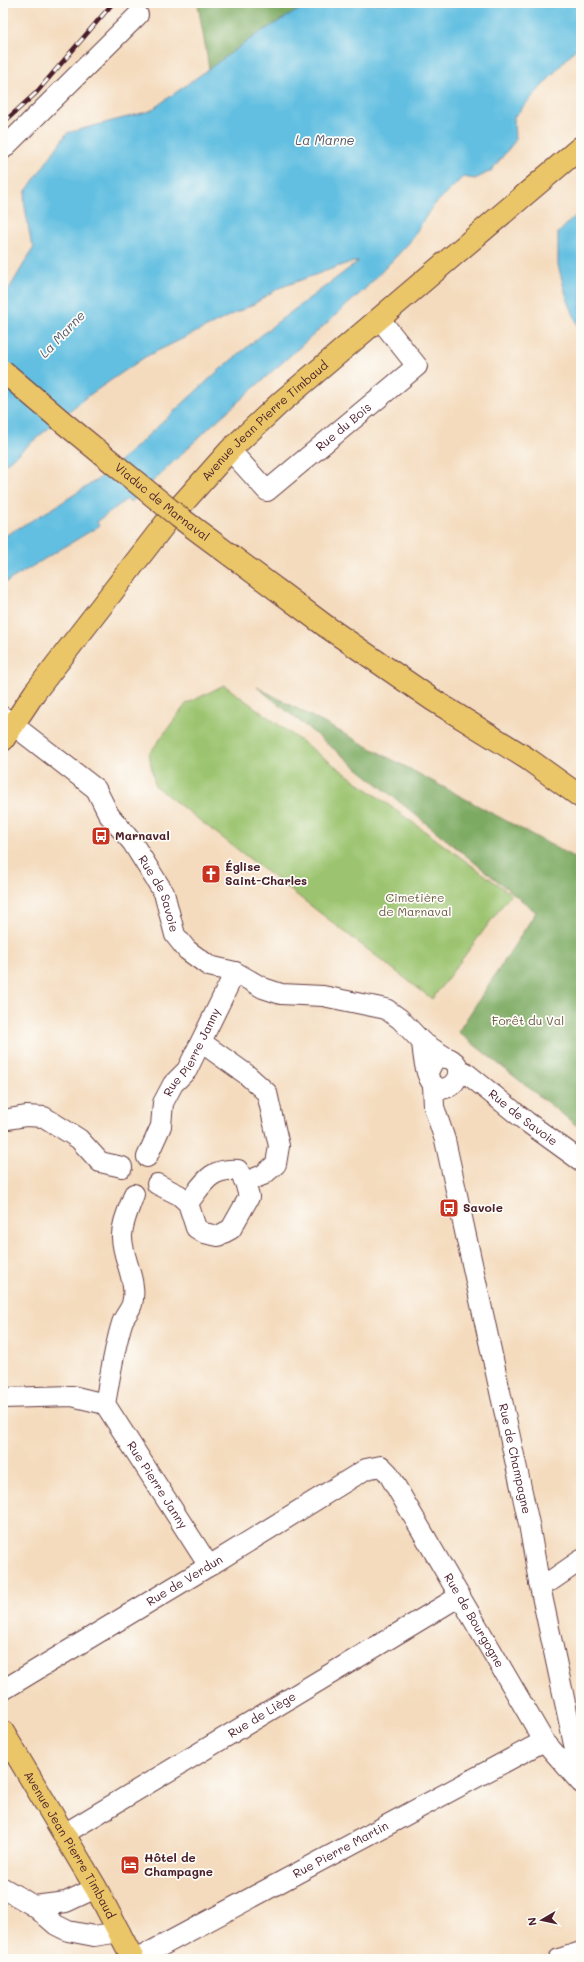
<svg xmlns="http://www.w3.org/2000/svg" width="584" height="1962" viewBox="0 0 584 1962" font-family="Mali,sans-serif">
  <style>
    .green { fill: #9cc470; stroke: #73724e }
    .forest { fill: #7daa62; stroke: #646446 }
    .water { fill: #63bfe1; stroke: #566f86 }
    .lines { fill: none; stroke-linecap: round; stroke-linejoin: round }
    .minor-casing { stroke: #643b41; stroke-width: 22 }
    .major-casing { stroke: #643b41; stroke-width: 24 }
    .highway-casing { stroke: #643b41; stroke-width: 24 }
    .minor { stroke: #fff; stroke-width: 20 }
    .major { stroke: #ebc669; stroke-width: 22 }
    .highway { stroke: #ebc669; stroke-width: 22 }
    .rail-casing { stroke: #4a1f2b; stroke-width: 4.5 }
    .rail { stroke: #fdfcf7; stroke-width: 3; stroke-dasharray: 9; stroke-linecap: butt }
    .highway-bridge-casing { stroke: #643b41; stroke-width: 24; stroke-linecap: butt }
    .highway-bridge { stroke: #ebc669; stroke-width: 22 }
    .labels { text-anchor: middle; stroke-width: 3.5; stroke-linejoin: round; paint-order: stroke }
    .street-label { font-size: 12px; fill: #4a1f2b; stroke: #fdfcf7 }
    .poi-label { font-size: 12px; font-weight: bold; fill: #4a1f2b; stroke: #fdfcf7; text-anchor: start }
    .park-label { font-size: 12px; fill: #675943; stroke: #fdfcf7 }
    .water-label { font-size: 13px; font-style: italic; fill: #53576b; stroke: #fdfcf7 }
  </style>
  <rect width="100%" height="100%" fill="#fdfcf7"/>
  <filter id="ink" filterUnits="userSpaceOnUse"><feTurbulence type="fractalNoise" baseFrequency=".025" numOctaves="2"/><feDisplacementMap in="SourceGraphic" scale="8" xChannelSelector="R" yChannelSelector="G"/><feConvolveMatrix kernelMatrix="1 2 1 2 8 2 1 2 1" color-interpolation-filters="sRGB"/></filter>
  <filter id="wash" filterUnits="userSpaceOnUse"><feTurbulence type="fractalNoise" baseFrequency=".012" numOctaves="4" result="noise"/><feDisplacementMap in="SourceGraphic" scale="16" xChannelSelector="R" yChannelSelector="G"/><feGaussianBlur stdDeviation="0.9" result="paint"/><feColorMatrix in="noise" values="0 0 0 0 0 0 0 0 0 0 0 0 0 0 0 0 0 1.4 0 .05"/><feComposite in="paint" operator="in"/></filter>
  <g filter="url(#wash)">
    <rect width="100%" height="100%" fill="#f4dbbe"/>
    <path class="green" d="M224,685L511,894L432,999L155,786L149,754L186,704Z"/>
    <path class="forest" d="M202,3H345L210,74L198,5Z
      M257,687L581,861V1129L458,1032L536,912Z"/>
    <path class="water" d="M310,3H581V43L514,117L515,141L491,171L475,179L463,177L432,207L409,243L365,289L212,425L130,503L127,499L97,522L99,526L3,584V537L55,507L106,474L217,372L275,324L359,261L345,264L279,288L254,304L145,357L85,398L3,466V299L34,247L31,242L24,201L26,191L67,133L150,111L256,35Z
      M581,210V333L567,298L558,265V233Z"/>
  </g>
  <g filter="url(#ink)">
    <g class="lines">
      <g class="minor-casing">
        <g id="minor">
          <path d="M3,149L138,15"/>
          <path id="s1" d="M230,450L267,491L417,366L379,318"/>
          <path id="s2" d="M3,717L96,789L109,815L132,842L164,893L175,935L187,950L209,966L235,972L263,988L281,994L323,996L386,1009L400,1019L422,1042L447,1058"/>
          <path d="M201,1042L246,1074L267,1093L279,1146L276,1164L263,1175L245,1182"/>
          <path d="M422,1042C423,1052 425,1077 433,1084C447,1099 470,1072 452,1060C446,1056 440,1057 434,1060L428,1072"/>
          <path id="s3" d="M458,1070L465,1072L527,1122L581,1161"/>
          <path id="s4" d="M433,1084L434,1107L445,1140L529,1524L539,1582L581,1777"/>
          <path d="M3,1120L26,1116L44,1117L79,1139L100,1162L122,1167"/>
          <path id="s5" d="M147,1157L161,1126L163,1103L173,1084L187,1070L235,972"/>
          <path d="M157,1184L179,1195L188,1203L196,1228L204,1233L218,1236L231,1229L249,1197L245,1182L238,1170C209,1168 204,1183 188,1203"/>
          <path id="s6" d="M134,1194C130,1207 121,1224 122,1238C123,1260 138,1282 132,1304C130,1311 124,1316 122,1323C114,1349 110,1377 105,1404L209,1566"/>
          <path d="M3,1398L72,1396L105,1404"/>
          <path d="M539,1582L552,1580L581,1560"/>
          <path id="s7" d="M3,1690L209,1566L366,1469L381,1466L388,1473L544,1741L581,1783"/>
          <path id="s8" d="M64,1834L460,1596"/>
          <path d="M3,1888L34,1906L56,1925L68,1931L94,1936L120,1932"/>
          <path d="M34,1906L66,1902L96,1888"/>
          <path id="s9" d="M137,1959L544,1741"/>
          <path d="M559,1959L581,1952"/>
        </g>
      </g>
      <g class="major-casing">
        <g id="major">
          <path id="s10" d="M3,740L35,692L168,520L230,450L280,403L581,147"/>
          <path id="s11" d="M3,1732L96,1888L133,1959"/>
        </g>
      </g>
      <g class="highway-casing">
        <path id="highway" d="M327,627L433,700L528,759L581,797"/>
      </g>
      <use href="#minor" class="minor"/>
      <use href="#major" class="major"/>
      <use href="#highway" class="highway"/>
      <g class="rail-casing">
        <path id="rail" d="M3,123L36,93L113,3"/>
      </g>
      <use href="#rail" class="rail"/>
      <g class="highway-bridge-casing">
        <g id="highway-bridge">
          <path id="s12" d="M3,371L64,423L179,517L327,627"/>
        </g>
      </g>
      <use href="#highway-bridge" class="highway-bridge"/>
    </g>
  </g>
  <defs>
    <g id="bus-square" transform="scale(1)"><rect x="-9" y="-9" width="18" height="18" rx="4" fill="#c8321e" stroke="#fdfcf7"/><path d="M-5-6H5V4H4V6H2V4H-2V6H-4V4H-5ZM-3.5-4V0h7V-4ZM-3.5 1.2v1.5H-2V1.2ZM2 1.2v1.5H3.5V1.2Z" fill="#fff"/></g>
    <g id="church-square" transform="scale(1)"><rect x="-9" y="-9" width="18" height="18" rx="4" fill="#c8321e" stroke="#fdfcf7"/><path d="M-1.2-6h2.4v3.5h3.3v2.4h-3.3V6h-2.4V-.1h-3.3v-2.4h3.3Z" fill="#fff"/></g>
    <g id="hotel-square" transform="scale(1)"><rect x="-9" y="-9" width="18" height="18" rx="4" fill="#c8321e" stroke="#fdfcf7"/><path d="M-6-4.5h1.5V1H6V5H4.5V3h-9V5H-6ZM-4 0a1.8 1.8 0 1 1 3.6 0ZM.5 0V-2.5h3Q6-2.5 6 0Z" fill="#fff"/></g>
  </defs>
  <g fill-rule="evenodd">
    <use href="#bus-square" x="101" y="836"/>
    <use href="#church-square" x="211" y="874"/>
    <use href="#bus-square" x="449" y="1208"/>
    <use href="#hotel-square" x="130" y="1865"/>
  </g>
  <g class="labels">
    <g class="street-label">
      <text dy="4" stroke="none"><textPath href="#s10" startOffset="414">Avenue Jean Pierre Timbaud</textPath></text>
      <text dy="4" stroke="none"><textPath href="#s1" startOffset="155">Rue du Bois</textPath></text>
      <text dy="4" stroke="none"><textPath href="#s12" startOffset="206">Viaduc de Marnaval</textPath></text>
      <text dy="4" stroke="none"><textPath href="#s2" startOffset="241">Rue de Savoie</textPath></text>
      <text dy="4" stroke="none"><textPath href="#s5" startOffset="116">Rue Pierre Janny</textPath></text>
      <text dy="4" stroke="none"><textPath href="#s3" startOffset="81">Rue de Savoie</textPath></text>
      <text dy="4" stroke="none"><textPath href="#s4" startOffset="384">Rue de Champagne</textPath></text>
      <text dy="4" stroke="none"><textPath href="#s6" startOffset="314">Rue Pierre Janny</textPath></text>
      <text dy="4" stroke="none"><textPath href="#s7" startOffset="212">Rue de Verdun</textPath></text>
      <text dy="4" stroke="none"><textPath href="#s7" startOffset="621">Rue de Bourgogne</textPath></text>
      <text dy="4" stroke="none"><textPath href="#s8" startOffset="231">Rue de Liège</textPath></text>
      <text dy="4" stroke="none"><textPath href="#s11" startOffset="131">Avenue Jean Pierre Timbaud</textPath></text>
      <text dy="4" stroke="none"><textPath href="#s9" startOffset="231">Rue Pierre Martin</textPath></text>
    </g>
    <g class="poi-label">
      <text x="115" y="840">Marnaval</text>
      <text x="225" y="871">Église<tspan x="225" dy="14">Saint-Charles</tspan></text>
      <text x="463" y="1212">Savoie</text>
      <text x="144" y="1862">Hôtel de<tspan x="144" dy="14">Champagne</tspan></text>
    </g>
    <g class="park-label">
      <text x="415" y="902">Cimetière<tspan x="415" dy="14">de Marnaval</tspan></text>
      <text x="528" y="1025">Forêt du Val</text>
    </g>
    <g class="water-label">
      <text x="325" y="145">La Marne</text>
      <text transform="translate(62 334) rotate(-46)" y="5">La Marne</text>
    </g>
  </g>
  <rect width="584" height="1962" fill="none" stroke="#fdfcf7" stroke-width="16"/>
  <g transform="translate(542 1920) rotate(261)" stroke="#fdfcf7" stroke-width="3" paint-order="stroke">
  <path d="M0-3L7 15L0 10L-7 15Z" fill="#4a1f2b"/>
  <text y="-6" font-size="11" font-weight="bold" text-anchor="middle" fill="#4a1f2b">N</text>
  </g>
</svg>
